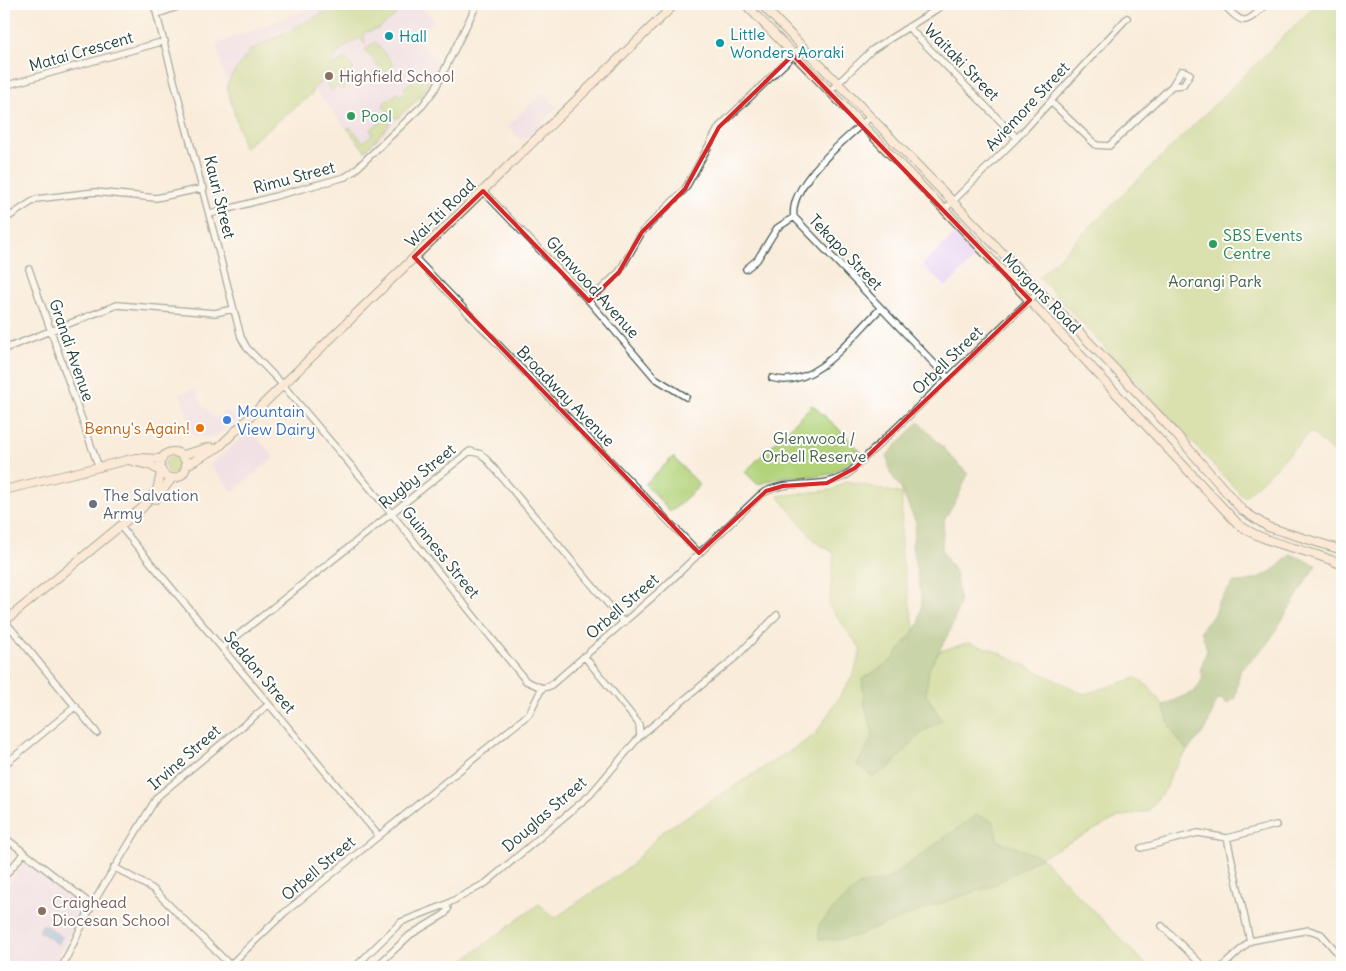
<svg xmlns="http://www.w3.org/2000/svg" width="1346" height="971" viewBox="0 0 1346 971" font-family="Delius,sans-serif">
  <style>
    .built { fill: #e7d2f0 }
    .green { fill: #b3d37a; stroke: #698857 }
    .forest { fill: #8eb56a; stroke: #56794f }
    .water { fill: #6ea2db; stroke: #467088 }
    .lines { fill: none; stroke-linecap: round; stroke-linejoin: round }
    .street-casing { stroke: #40574d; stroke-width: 8 }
    .secondary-casing { stroke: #40574d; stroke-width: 10 }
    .street { stroke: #fff; stroke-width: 5.5 }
    .secondary { stroke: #fde4d0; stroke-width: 8 }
    .marked { fill: none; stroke: #d62828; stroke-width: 4; stroke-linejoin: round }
    .culture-dot { fill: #0f9aa8; stroke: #fff; stroke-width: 2 }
    .education-dot { fill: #8d6e63; stroke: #fff; stroke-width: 2 }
    .leisure-dot { fill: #2e9e5b; stroke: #fff; stroke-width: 2 }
    .shop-dot { fill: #3f7fe0; stroke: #fff; stroke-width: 2 }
    .food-dot { fill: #e8710a; stroke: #fff; stroke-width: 2 }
    .worship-dot { fill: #6b7280; stroke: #fff; stroke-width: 2 }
    .labels { text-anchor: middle; stroke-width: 4; stroke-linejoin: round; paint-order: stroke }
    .culture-label { font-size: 16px; fill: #0d838f; stroke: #fff; text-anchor: start }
    .street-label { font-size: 16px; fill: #1f3d34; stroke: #fff }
    .education-label { font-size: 16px; fill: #785e54; stroke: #fff; text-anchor: start }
    .leisure-label { font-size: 16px; fill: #27864d; stroke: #fff; text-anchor: start }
    .park-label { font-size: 16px; fill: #446246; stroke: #fff }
    .shop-label { font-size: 16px; fill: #366cbe; stroke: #fff; text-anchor: start }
    .food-label { font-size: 16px; fill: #c56008; stroke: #fff; text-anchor: end }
    .worship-label { font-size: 16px; fill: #5b616d; stroke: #fff; text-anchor: start }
  </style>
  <rect width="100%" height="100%" fill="#fff"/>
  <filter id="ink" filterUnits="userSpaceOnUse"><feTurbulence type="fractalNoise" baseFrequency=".02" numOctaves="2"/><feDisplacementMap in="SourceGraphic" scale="10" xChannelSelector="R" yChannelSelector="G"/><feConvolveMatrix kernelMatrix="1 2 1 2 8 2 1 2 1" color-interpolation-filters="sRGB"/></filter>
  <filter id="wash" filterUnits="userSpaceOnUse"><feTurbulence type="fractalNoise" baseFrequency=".0096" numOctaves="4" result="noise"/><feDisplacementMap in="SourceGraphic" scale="20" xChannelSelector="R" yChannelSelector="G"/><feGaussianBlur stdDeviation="1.12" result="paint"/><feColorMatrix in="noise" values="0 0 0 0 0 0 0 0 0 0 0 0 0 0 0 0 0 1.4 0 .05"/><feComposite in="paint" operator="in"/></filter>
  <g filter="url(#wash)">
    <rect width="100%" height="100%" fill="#f9ecdb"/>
    <path class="built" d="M323,4H419L435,20L416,37L439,65L429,86L420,98L365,152L316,91L244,148L216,44Z
      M543,91L557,107L523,141L508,126Z
      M957,232L979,254L946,287L922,265Z
      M196,389L202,405L216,419L225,409L237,419L222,432L209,437H194L180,394Z
      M251,430L274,457L233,492L210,465Z
      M26,861L80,902V915L53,967H4V889Z"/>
    <path class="green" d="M341,4H389L396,15L378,29L365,32L363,35L366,45L359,38L342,48L331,61L335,65L345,58L354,69L350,72L356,78L352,81L349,77L343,82L341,80L345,87L341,90L337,86L332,91L321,76L319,78L322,82L311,90L313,93L244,148L227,87L232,75L250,51Z
      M1317,4H1342V453L1338,457L1311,432L1244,498L1039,277Z
      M375,42L394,65L384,73L365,50Z
      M429,72L433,74L420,97L397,118L392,116L383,106L385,102L398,93L400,96L406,91L404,88L421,74L424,77Z
      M383,116L390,124L365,151L347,128H351L363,142L373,134L370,130L380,122Z
      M812,405L836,426L861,452C829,483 822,474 783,477C774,478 766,483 757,484L745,472Z
      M165 465a9 9 0 1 1 18 0a9 9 0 1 1-18 0Z
      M673,457L700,485L671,512L645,484Z
      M847,481L902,494L901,552L917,644L933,661L940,651L968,643L991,649L1084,694L1136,678L1148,686L1163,705L1171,729L1187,751L1171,773L1167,787L1148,811L1119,817L1041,857L1148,967H454L539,904L555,918L629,867L662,832L815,735L854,674L861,649L829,606L834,553L816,542L778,496L832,490Z"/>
    <path class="forest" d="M919,422L968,474L956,501L944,520L942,551L955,572L960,602L951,629L929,669L926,695L942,720L920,734L891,766L873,777L857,765L873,735L864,702L862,679L891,661L919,624L922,601L912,546L916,523L900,487L890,473L887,455Z
      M1291,554L1316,565L1268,643L1240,671L1235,698L1228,704L1218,698L1206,729L1187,751L1171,729L1163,705L1195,691L1203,678L1200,670L1207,650L1201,630L1216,612L1218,602L1234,582C1261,582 1273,571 1291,554Z
      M976,815L993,821L998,841L1042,857L992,886L924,909L859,935L837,940L819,939V925L838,904L860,885L888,879Z"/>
    <path class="water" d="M43,924L62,937L58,944L39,931Z"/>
  </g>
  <g filter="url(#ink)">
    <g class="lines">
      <g class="street-casing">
        <path id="street" d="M154,4L241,337L247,348L282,384L392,514L526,681L542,688
          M1223,4C1244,26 1245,25 1266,4
          M158,14L185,4
          M908,27L1017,138
          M4,86L165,41
          M830,91L872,50L945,4
          M1051,102L1096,145L1109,146L1172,86L1181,71H1184L1190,74L1183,85L1172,86
          M870,117C848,137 788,184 794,217L948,378
          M483,191L589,301L655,378L686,397
          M944,210L1017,138L1127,18
          M210,214L345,177L354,171L423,105L435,89L477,4
          M4,220L36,199L95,192L156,198L204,188
          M414,257L699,553
          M29,269L99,468
          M746,269L757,260L777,228L794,217
          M589,301L619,272L642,232L685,189L719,127L803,46
          M4,349L117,305L215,313L233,309
          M772,378C814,391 853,335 881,308
          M120,526L378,835
          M5,621L97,733
          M222,648L470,451L481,454L488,461L624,623
          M584,656L639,724L640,736
          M4,765L76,706
          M4,837L92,905
          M1141,848L1198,833L1227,838
          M114,867L153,889L230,965L229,967
          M4,877L24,853
          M1162,926L1204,967
          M1250,941L1227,838L1276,825
          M230,965L284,913L529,714L542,688L550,686L662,589L759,496C785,476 816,492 847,475L1039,291
          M62,967L92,905L157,797L268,705
          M355,967L401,922L445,905L486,883L590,795L640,736L736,657L777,615
          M376,967L410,935L445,914L448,909L445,905
          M1222,967L1250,941L1309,930L1321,934L1342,958"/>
      </g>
      <g class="secondary-casing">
        <path id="secondary" d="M745,4L960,226L1238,524C1269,547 1309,548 1342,565
          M761,4L1116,370L1174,432L1242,510L1268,527L1342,550
          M160 465a13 13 0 1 1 26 0a13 13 0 1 1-26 0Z
          M183,455L210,447
          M132,461L150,465L160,471
          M187,465L219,447L675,4
          M4,490L136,458L162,459
          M156,499L172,478
          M4,622L142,508L157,490L161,473"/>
      </g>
      <use href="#street" class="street"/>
      <use href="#secondary" class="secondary"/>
    </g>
  </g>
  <path d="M0 0H1346V971H0ZM793,55L1030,300L855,468L827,483L783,486L766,491L699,553L414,257L483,191L589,301L619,272L642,232L685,189L719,127Z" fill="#f9ecdb" fill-opacity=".55" fill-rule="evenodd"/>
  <path class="marked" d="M793,55L1030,300L855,468L827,483L783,486L766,491L699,553L414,257L483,191L589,301L619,272L642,232L685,189L719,127Z"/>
  <g class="culture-dot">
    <circle cx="389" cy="36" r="5"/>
    <circle cx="720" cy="43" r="5"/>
  </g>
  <g class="education-dot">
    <circle cx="329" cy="76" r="5"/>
    <circle cx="42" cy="911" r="5"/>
  </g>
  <g class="leisure-dot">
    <circle cx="351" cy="116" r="5"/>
    <circle cx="1213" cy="244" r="5"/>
  </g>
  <circle class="shop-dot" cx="227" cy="420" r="5"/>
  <circle class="food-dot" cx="200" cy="428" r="5"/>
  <circle class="worship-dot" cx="93" cy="504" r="5"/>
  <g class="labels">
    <g class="culture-label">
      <text x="730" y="40">Little<tspan x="730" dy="18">Wonders Aoraki</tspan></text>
      <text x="399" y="42">Hall</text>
    </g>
    <g class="street-label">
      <text transform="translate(81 51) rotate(-16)" y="6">Matai Crescent</text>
      <text transform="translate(962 62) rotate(46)" y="6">Waitaki Street</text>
      <text transform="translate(1027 106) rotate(-47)" y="6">Aviemore Street</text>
      <text transform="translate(294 177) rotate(-15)" y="6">Rimu Street</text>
      <text transform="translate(220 197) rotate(76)" y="6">Kauri Street</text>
      <text transform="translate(440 213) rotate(-44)" y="6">Wai-Iti Road</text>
      <text transform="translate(846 252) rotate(46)" y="6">Tekapo Street</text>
      <text transform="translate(593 287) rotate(48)" y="6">Glenwood Avenue</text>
      <text transform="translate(1042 293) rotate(46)" y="6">Morgans Road</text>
      <text transform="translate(72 350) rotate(71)" y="6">Grandi Avenue</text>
      <text transform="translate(947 360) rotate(-44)" y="6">Orbell Street</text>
      <text transform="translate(566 396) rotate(46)" y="6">Broadway Avenue</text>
      <text transform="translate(417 476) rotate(-39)" y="6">Rugby Street</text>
      <text transform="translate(441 552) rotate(51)" y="6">Guinness Street</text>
      <text transform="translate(622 606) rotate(-41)" y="6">Orbell Street</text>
      <text transform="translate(260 672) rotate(50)" y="6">Seddon Street</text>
      <text transform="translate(184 757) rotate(-41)" y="6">Irvine Street</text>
      <text transform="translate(544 814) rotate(-41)" y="6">Douglas Street</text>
      <text transform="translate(318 868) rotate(-40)" y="6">Orbell Street</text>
    </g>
    <g class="education-label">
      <text x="339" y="82">Highfield School</text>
      <text x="52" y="908">Craighead<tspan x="52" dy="18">Diocesan School</tspan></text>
    </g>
    <g class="leisure-label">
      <text x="361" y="122">Pool</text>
      <text x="1223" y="241">SBS Events<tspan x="1223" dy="18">Centre</tspan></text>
    </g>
    <g class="park-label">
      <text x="1215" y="287">Aorangi Park</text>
      <text x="814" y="444">Glenwood /<tspan x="814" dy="18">Orbell Reserve</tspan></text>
    </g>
    <g class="shop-label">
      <text x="237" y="417">Mountain<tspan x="237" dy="18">View Dairy</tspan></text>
    </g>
    <g class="food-label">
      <text x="190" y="434">Benny's Again!</text>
    </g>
    <g class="worship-label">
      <text x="103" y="501">The Salvation<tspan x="103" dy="18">Army</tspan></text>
    </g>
  </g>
  <rect width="1346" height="971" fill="none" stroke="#fff" stroke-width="20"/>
</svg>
